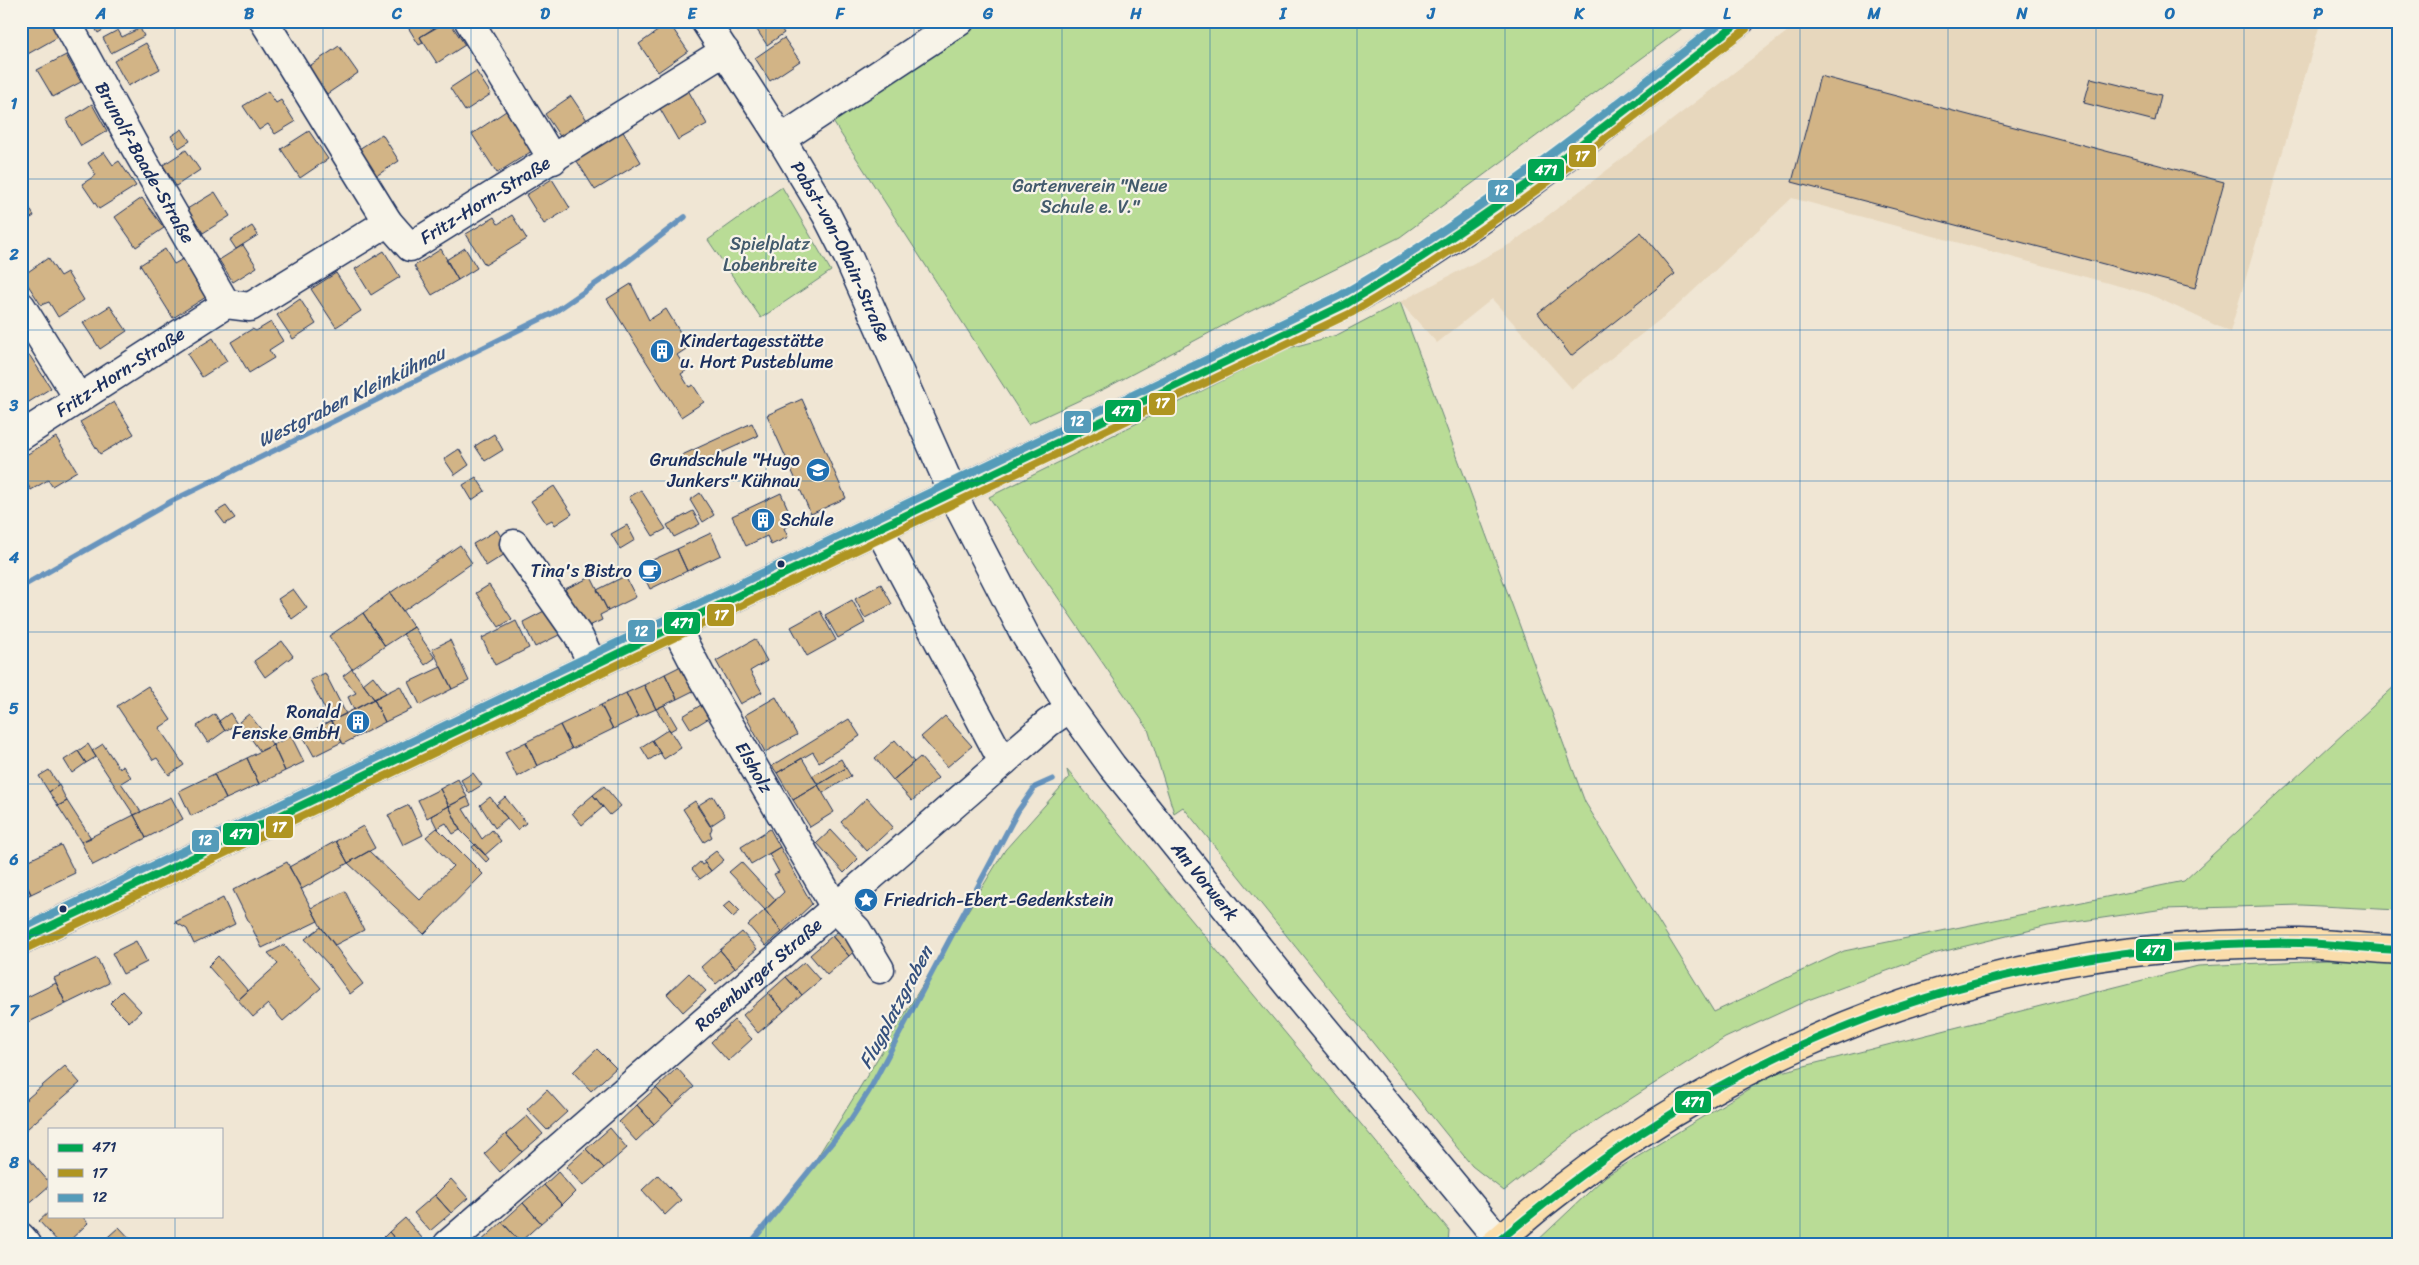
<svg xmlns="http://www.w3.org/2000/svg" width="2419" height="1265" viewBox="0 0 2419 1265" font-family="Sriracha,sans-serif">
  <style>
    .built { fill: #e7d7bd }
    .green { fill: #b9dc96; stroke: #6a867a }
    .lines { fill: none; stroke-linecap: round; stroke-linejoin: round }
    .stream { stroke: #6894bd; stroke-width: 5.5 }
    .building { fill: #d2b486; stroke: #1b2f5e }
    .minor-casing { stroke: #1b2f5e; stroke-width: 31 }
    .major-casing { stroke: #1b2f5e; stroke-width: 31 }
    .minor { stroke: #f7f3e8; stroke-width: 28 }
    .major { stroke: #faddab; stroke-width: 28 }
    .bus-1-casing { stroke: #f7f3e8; stroke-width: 11 }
    .bus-2-casing { stroke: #f7f3e8; stroke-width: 11 }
    .bus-3-casing { stroke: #f7f3e8; stroke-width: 11 }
    .bus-1 { stroke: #00a651; stroke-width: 8 }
    .bus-2 { stroke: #af9521; stroke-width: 8 }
    .bus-3 { stroke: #549bb9; stroke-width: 8 }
    .grid { fill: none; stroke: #1f6fb2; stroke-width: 1; stroke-opacity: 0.55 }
    .bus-dot { fill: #1b2f5e; stroke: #f7f3e8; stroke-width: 2 }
    .labels { text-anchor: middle; stroke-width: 4.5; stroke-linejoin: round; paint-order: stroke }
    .street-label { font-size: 18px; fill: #1b2f5e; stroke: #f7f3e8 }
    .park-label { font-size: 18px; fill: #425a6c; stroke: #f7f3e8 }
    .poi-label { font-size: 18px; fill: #1b2f5e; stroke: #f7f3e8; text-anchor: start }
    .water-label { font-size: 19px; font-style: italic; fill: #35517e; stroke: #f7f3e8 }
    .line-badge { stroke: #f7f3e8; stroke-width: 2 }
    .badge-label { font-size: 14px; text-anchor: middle; font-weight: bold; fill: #fff }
    .neatline { fill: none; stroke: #1f6fb2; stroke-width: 2 }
    .grid-label { font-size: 16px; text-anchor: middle; font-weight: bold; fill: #1f6fb2 }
  </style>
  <rect width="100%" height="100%" fill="#f0e6d4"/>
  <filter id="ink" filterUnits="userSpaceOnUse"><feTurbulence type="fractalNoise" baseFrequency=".02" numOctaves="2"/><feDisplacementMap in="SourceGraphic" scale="10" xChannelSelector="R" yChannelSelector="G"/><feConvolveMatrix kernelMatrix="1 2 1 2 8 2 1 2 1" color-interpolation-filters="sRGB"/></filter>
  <g filter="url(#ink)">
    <path class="built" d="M1801,21H2321L2230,332L2149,294L1792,198L1676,307L1572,389L1492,299L1437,343L1400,302L1512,243Z"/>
    <path class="green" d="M957,21H1692L1400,237L1243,315L1106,388L1028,424L828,114Z
      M782,187L831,271L761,318L708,240Z
      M1400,302L1585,802L1714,1012L1844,951L2184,881L2398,683V910L2301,905L2164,909L2048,926L1933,954L1808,1000L1725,1038L1573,1136L1504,1191L1472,1166L1183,807L1174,813L1148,729L989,497L1286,349L1337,335Z
      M1067,770L1449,1230L1448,1244H749L810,1169L1005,850L1069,778Z
      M2349,959L2398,964V1244H1534L1606,1176L1773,1074L2198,966Z"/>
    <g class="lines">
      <path class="stream" d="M21,587L172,501L553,313L623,265L685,217
        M750,1244L851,1119L869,1091L1018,811L1035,787L1053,779"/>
    </g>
    <path class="building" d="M49,21L58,37L26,55L21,46V22Z
      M91,21H118L98,33Z
      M411,21H438L441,25L420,37L423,43L419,45L406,24Z
      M445,21H449L465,45L437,63L420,37Z
      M751,21H776L784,33L767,45Z
      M669,23L688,51L658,72L639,44Z
      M140,28L144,36L111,53L103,38L118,30L122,37Z
      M784,38L800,61L770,81L755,58Z
      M146,43L160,69L128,86L114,61Z
      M339,46L358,73L327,94L308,67Z
      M66,55L81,82L53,97L37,70Z
      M476,71L491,94L465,111L450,88Z
      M1820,76L2224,182L2195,288L1792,182Z
      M2091,78L2161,95L2155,121L2084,103Z
      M688,90L707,124L678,140L659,107Z
      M268,91L276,103L281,100L295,122L275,134L268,124L259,130L243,106Z
      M571,96L587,120L561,138L545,114Z
      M92,104L107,131L81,146L66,120Z
      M506,111L532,151L497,173L472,134Z
      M182,129L190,141L179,148L171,136Z
      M622,130L641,162L595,190L575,158Z
      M309,131L328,159L300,178L281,149Z
      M382,134L399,161L376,176L359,149Z
      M186,150L200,170L176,186L163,165Z
      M104,152L113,165L119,161L136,186L99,209L82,184L96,175L88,163Z
      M552,179L570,208L544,224L526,195Z
      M215,192L230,216L203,233L187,209Z
      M23,196L34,216L21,224V197Z
      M142,198L164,228L136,247L115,217Z
      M512,215L527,239L485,265L466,234L494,217L498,224Z
      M252,226L258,235L236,249L230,240Z
      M1641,232L1675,274L1571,356L1538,313Z
      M243,245L257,267L233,282L219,260Z
      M465,248L477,268L458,280L446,260Z
      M165,249L174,264L183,259L206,297L173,318L140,265Z
      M441,249L458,280L432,295L414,266Z
      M384,251L400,277L371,295L355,269Z
      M48,258L60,276L67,272L84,300L58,317L49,302L41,305L22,276Z
      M336,273L361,311L336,327L311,289Z
      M631,284L649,320L666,309L689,347L677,355L687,370L681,374L689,387L693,385L704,402L681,417L607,299Z
      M300,299L316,324L293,339L277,315Z
      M110,306L127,331L100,349L83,323Z
      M271,322L283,341L269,350L274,358L249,373L231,342L252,329L256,331Z
      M213,338L227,361L202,377L187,354Z
      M21,353L25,358L30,356L51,388L21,407Z
      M802,399L846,498L811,514L767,415Z
      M114,402L134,434L100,454L80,422Z
      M752,423L758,436L688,468L682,455Z
      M494,434L503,450L485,461L475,446Z
      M56,437L77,471L52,486L48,480L31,490L21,474V458Z
      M459,449L469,465L455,475L444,459Z
      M476,477L485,491L472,500L463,485Z
      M554,486L572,514L555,525L552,520L546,523L531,501Z
      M641,490L666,529L653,536L629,497Z
      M700,493L714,515L703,522L690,500Z
      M781,493L794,523L784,528L788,537L771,545L767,536L746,546L732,516Z
      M226,506L235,518L225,524L216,512Z
      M693,511L700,524L674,537L667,525Z
      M627,525L635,540L620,549L611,534Z
      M497,530L510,551L486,566L473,544Z
      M711,533L721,555L687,571L677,549Z
      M460,545L472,563L403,611L390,593Z
      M677,549L687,571L650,589L639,566Z
      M625,576L636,597L608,611L597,590Z
      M591,577L608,611L600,615L602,620L585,628L565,589Z
      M881,584L892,604L865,618L855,599Z
      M489,585L512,619L499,627L476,593Z
      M293,589L307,608L292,619L278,599Z
      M390,593L414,627L385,646L363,613Z
      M852,600L865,623L838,638L825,615Z
      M548,609L561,634L535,647L523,622Z
      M820,611L836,640L807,656L791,627Z
      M363,613L385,646L352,669L329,636Z
      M516,621L529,648L495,665L482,638Z
      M414,627L435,658L425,665L403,634Z
      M755,639L767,661L750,671L762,692L740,704L716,661Z
      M450,640L469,681L452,689L432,649Z
      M282,641L293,656L265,677L254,661Z
      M681,666L693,691L677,699L665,674Z
      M441,667L452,689L420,705L409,682Z
      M352,669L374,699L354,710L348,697L356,693L343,676Z
      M325,673L346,714L331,721L310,680Z
      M665,674L677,699L656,709L644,685Z
      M373,676L386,693L374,699L363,684Z
      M644,685L656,709L638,717L626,693Z
      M148,686L171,720L159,728L184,765L169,775L157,758L153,760L117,706Z
      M400,686L412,709L385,722L374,699Z
      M626,693L638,717L613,729L601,705Z
      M776,697L797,735L765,752L745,715Z
      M374,699L385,722L343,744L331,721Z
      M601,705L613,729L572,749L560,725Z
      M664,705L677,727L670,731L656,709Z
      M701,705L709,718L691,729L683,716Z
      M230,713L237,724L225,731L219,721Z
      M215,714L225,731L208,743L197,726Z
      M249,714L273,745L260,751L239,722Z
      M945,716L972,746L947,767L921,737Z
      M849,719L860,736L819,762L813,752L777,773L772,766Z
      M331,721L342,742L314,756L303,736Z
      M560,725L572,749L537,766L526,742Z
      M669,729L681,748L664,759L652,740Z
      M291,736L304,762L285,771L273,745Z
      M652,740L660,753L649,760L641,747Z
      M895,740L914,762L893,780L875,758Z
      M526,742L537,766L517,777L505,752Z
      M88,744L96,757L86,763L78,751Z
      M103,744L119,768L123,766L131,777L121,783L141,812L134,815L92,751Z
      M273,745L285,771L259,784L247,758Z
      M78,751L86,763L72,773L64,760Z
      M920,757L938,778L912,801L893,780Z
      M247,758L259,784L226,799L214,774Z
      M802,758L818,785L793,800L777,773Z
      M841,759L846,768L818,785L812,776Z
      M846,768L851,776L823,793L818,785Z
      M49,770L59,785L49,792L39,776Z
      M473,773L482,785L469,793L461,780Z
      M214,774L226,799L191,816L179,791Z
      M458,779L467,797L449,806L440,789Z
      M59,785L67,801L58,806L49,792Z
      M818,785L834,812L810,827L793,800Z
      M604,786L621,806L610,815L593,795Z
      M440,789L449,806L427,818L418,800Z
      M593,795L603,807L582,825L572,813Z
      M713,796L725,816L710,826L697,806Z
      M171,797L183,819L146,838L134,815Z
      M467,797L471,805L463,809L482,839L492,830L501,841L485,855L460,830L449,806Z
      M490,797L507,818L495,828L480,805Z
      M505,797L526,823L517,830L496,805Z
      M867,798L893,827L867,851L841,822Z
      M67,801L91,838L81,842L58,806Z
      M695,801L712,828L710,833L712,837L704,842L683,809Z
      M409,805L423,835L403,845L388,815Z
      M449,806L460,830L453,834L446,823L437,828L431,816Z
      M134,815L146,838L93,865L81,842Z
      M363,826L375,848L348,863L336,841Z
      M437,828L483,874L424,934L348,863L369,851L420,900L453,866L426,837Z
      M770,829L780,847L751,864L741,847Z
      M831,830L858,859L844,873L817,843Z
      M336,841L348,863L302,889L289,867Z
      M476,844L489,859L486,862L472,847Z
      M61,845L75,873L31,894L21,874V864Z
      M780,847L812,904L782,932L765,910L784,892L774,874L779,872L769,854Z
      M716,851L724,860L711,871L703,861Z
      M287,862L318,921L262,948L233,890Z
      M700,862L702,865L705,863L711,871L700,879L692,869Z
      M741,862L776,900L765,910L729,872Z
      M21,874L31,894L21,899Z
      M345,891L364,930L335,945L321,927L311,908Z
      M223,898L235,924L194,944L187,929L175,922Z
      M730,901L740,911L733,917L723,907Z
      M765,910L782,932L766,946L748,925Z
      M845,926L861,945L849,956L832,936Z
      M321,927L363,984L350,994L328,964L305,939Z
      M742,932L757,949L735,968L720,950Z
      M832,936L849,956L827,975L810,955Z
      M136,941L147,962L123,974L112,953Z
      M284,945L321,988L283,1021L268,1004L253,1017L238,1000L278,964L268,953Z
      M720,950L735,968L716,984L701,967Z
      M218,956L248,991L238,1000L208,966Z
      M97,958L109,983L66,1004L54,978Z
      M804,962L820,980L802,995L786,977Z
      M689,973L706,991L683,1012L667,994Z
      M786,977L802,995L784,1011L768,993Z
      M56,983L66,1004L25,1024L21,1016V1000Z
      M122,991L141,1011L129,1022L110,1003Z
      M768,993L784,1011L758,1033L743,1015Z
      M734,1020L752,1039L728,1061L711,1042Z
      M597,1049L616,1068L591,1091L573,1072Z
      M65,1066L80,1083L21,1134V1104Z
      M677,1068L694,1087L673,1106L656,1088Z
      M656,1088L673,1106L654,1124L637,1105Z
      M547,1090L567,1112L547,1130L527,1109Z
      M637,1105L654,1124L636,1141L619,1122Z
      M527,1116L543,1134L522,1152L506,1134Z
      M610,1128L627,1148L604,1168L586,1149Z
      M506,1134L522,1152L500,1172L484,1154Z
      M586,1149L604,1168L583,1186L566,1167Z
      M28,1158L49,1182V1186L26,1206L21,1200V1164Z
      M558,1172L575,1192L562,1205L544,1185Z
      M658,1175L681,1200L665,1215L642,1190Z
      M451,1179L468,1198L451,1213L435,1195Z
      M544,1185L562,1205L541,1223L523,1203Z
      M435,1195L451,1213L430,1231L414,1213Z
      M523,1203L541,1223L520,1242L502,1222Z
      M49,1212V1216H82L88,1223L66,1244H60L39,1221Z
      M405,1218L422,1238L415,1244H400L389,1232Z
      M502,1222L520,1242L478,1244Z
      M119,1227L135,1244H100Z
      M389,1232L400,1244H377Z"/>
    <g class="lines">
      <g class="minor-casing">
        <g id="minor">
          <path id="s1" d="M66,21L136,149L226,304"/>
          <path d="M264,21L388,222"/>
          <path d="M469,21L553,160"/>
          <path id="s2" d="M705,21L781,139L826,214L849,259L961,511L1024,633L1070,708L1112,766L1289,986L1499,1240"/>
          <path d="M781,139L960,21"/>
          <path d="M21,306L79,399"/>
          <path id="s3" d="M21,436L226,304L250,307L388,222L410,247L725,51"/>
          <path d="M879,529L1003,762"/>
          <path d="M514,544L578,635L593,665"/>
          <path id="s4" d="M675,626L700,674L836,909L857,930L880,969"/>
          <path d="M21,940L1346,304C1488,226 1612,119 1740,21"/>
          <path d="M21,1237L27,1244"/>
          <path id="s5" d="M448,1244L1048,723L1070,708"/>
        </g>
      </g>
      <g class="major-casing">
        <path id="major" d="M1495,1244C1676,1083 1910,973 2153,950C2202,945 2251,943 2300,943C2332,944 2365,948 2398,950"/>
      </g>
      <use href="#minor" class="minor"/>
      <use href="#major" class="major"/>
      <g class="bus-1-casing">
        <path id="bus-1" d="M21,940L1346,304C1486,222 1612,121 1740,21
          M1495,1244C1542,1205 1589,1167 1640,1134C1834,1006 2067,939 2300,943C2332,944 2365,948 2398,950"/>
      </g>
      <g class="bus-2-casing">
        <path id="bus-2" d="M25,949L1351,313C1492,231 1618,129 1746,29"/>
      </g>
      <g class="bus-3-casing">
        <path id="bus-3" d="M21,929L1341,295C1478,216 1599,118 1723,21"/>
      </g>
      <use href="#bus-1" class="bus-1"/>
      <use href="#bus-2" class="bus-2"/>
      <use href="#bus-3" class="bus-3"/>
    </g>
  </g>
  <path class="grid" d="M175,21V1129M323,21V1244M471,21V1244M618,21V1244M766,21V1244M914,21V1244M1062,21V1244M1210,21V1244M1357,21V1244M1505,21V1244M1653,21V1244M1800,21V1244M1948,21V1244M2096,21V1244M2244,21V1244M21,179H2398M21,330H2398M21,481H2398M21,632H2398M21,784H2398M21,935H2398M21,1086H2398M175,1216V1244"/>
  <defs>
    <g id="building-disc" transform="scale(1.25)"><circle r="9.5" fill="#1f6fb2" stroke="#f7f3e8"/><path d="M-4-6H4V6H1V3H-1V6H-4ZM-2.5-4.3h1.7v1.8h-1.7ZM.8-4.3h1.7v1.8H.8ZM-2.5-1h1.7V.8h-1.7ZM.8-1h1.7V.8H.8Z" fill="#fff"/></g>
    <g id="school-disc" transform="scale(1.25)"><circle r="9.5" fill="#1f6fb2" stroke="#f7f3e8"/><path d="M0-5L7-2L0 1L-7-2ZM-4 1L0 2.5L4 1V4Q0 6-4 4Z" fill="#fff"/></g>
    <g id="cafe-disc" transform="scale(1.25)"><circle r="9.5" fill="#1f6fb2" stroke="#f7f3e8"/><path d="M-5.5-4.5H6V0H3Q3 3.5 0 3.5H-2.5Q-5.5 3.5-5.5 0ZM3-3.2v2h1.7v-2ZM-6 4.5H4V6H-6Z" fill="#fff"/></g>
    <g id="sight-disc" transform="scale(1.25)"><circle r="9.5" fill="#1f6fb2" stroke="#f7f3e8"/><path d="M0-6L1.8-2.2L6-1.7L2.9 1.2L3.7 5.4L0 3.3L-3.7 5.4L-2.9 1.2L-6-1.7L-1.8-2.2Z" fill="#fff"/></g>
  </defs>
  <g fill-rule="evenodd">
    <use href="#building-disc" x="662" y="351"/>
    <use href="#school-disc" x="818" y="470"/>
    <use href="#building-disc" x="763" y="520"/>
    <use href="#cafe-disc" x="650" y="571"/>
    <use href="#building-disc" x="358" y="722"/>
    <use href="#sight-disc" x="866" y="900"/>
  </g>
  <g class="bus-dot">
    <circle cx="781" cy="564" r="4.5"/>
    <circle cx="63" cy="909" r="4.5"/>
  </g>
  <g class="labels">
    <g class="street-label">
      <text dy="6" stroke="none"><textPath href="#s1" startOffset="162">Brunolf-Baade-Straße</textPath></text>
      <text dy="6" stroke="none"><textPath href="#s3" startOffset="552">Fritz-Horn-Straße</textPath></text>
      <text dy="6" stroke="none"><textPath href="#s2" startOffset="268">Pabst-von-Ohain-Straße</textPath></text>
      <text dy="6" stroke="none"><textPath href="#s3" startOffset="118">Fritz-Horn-Straße</textPath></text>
      <text dy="6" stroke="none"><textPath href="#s4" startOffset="162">Elsholz</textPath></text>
      <text dy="6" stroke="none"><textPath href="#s2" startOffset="999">Am Vorwerk</textPath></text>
      <text dy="6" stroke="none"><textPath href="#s5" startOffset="411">Rosenburger Straße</textPath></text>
    </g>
    <g class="park-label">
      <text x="1090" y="192">Gartenverein "Neue<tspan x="1090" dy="21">Schule e. V."</tspan></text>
      <text x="770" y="250">Spielplatz<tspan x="770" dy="21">Lobenbreite</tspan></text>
    </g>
    <g class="poi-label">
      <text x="680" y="347">Kindertagesstätte<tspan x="680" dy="21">u. Hort Pusteblume</tspan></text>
      <text x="800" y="466" text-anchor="end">Grundschule "Hugo<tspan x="800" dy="21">Junkers" Kühnau</tspan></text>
      <text x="780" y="526">Schule</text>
      <text x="632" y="577" text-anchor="end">Tina's Bistro</text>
      <text x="340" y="718" text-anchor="end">Ronald<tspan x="340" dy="21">Fenske GmbH</tspan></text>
      <text x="884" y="906">Friedrich-Ebert-Gedenkstein</text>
    </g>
    <g class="water-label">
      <text transform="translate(351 396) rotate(-26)" y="7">Westgraben Kleinkühnau</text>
      <text transform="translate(895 1007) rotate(-62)" y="7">Flugplatzgraben</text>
    </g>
  </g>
  <g class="line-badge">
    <rect x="1568" y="144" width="29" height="24" rx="5" fill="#af9521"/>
    <rect x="1527" y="158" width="38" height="24" rx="5" fill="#00a651"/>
    <rect x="1487" y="179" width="28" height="24" rx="5" fill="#549bb9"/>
    <rect x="1148" y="392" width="28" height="24" rx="5" fill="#af9521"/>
    <rect x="1104" y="399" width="38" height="24" rx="5" fill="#00a651"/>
    <rect x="1063" y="410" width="29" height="24" rx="5" fill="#549bb9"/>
    <rect x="706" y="603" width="29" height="24" rx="5" fill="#af9521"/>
    <rect x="663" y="611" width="38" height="24" rx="5" fill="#00a651"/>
    <rect x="627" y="619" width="29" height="24" rx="5" fill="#549bb9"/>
    <rect x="265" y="815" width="29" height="24" rx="5" fill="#af9521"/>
    <rect x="222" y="822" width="38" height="24" rx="5" fill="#00a651"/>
    <rect x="191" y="829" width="29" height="24" rx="5" fill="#549bb9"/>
    <rect x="2135" y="938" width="38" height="24" rx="5" fill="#00a651"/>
    <rect x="1674" y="1090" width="38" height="24" rx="5" fill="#00a651"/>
  </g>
  <g class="badge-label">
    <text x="1582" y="161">17</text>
    <text x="1546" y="175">471</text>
    <text x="1501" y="195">12</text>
    <text x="1162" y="408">17</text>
    <text x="1123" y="416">471</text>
    <text x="1077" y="426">12</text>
    <text x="721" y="620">17</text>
    <text x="682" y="628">471</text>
    <text x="641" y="636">12</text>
    <text x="279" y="832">17</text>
    <text x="241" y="839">471</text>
    <text x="205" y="845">12</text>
    <text x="2154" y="955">471</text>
    <text x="1693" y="1107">471</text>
  </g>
  <rect width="2419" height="1265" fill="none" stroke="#f7f3e8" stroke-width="55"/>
  <rect x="48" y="1128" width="175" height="90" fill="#f7f3e8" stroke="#9fa5b1"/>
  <rect x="58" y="1144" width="25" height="8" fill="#00a651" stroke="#9fa5b1"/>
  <text x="92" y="1152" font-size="15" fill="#1b2f5e">471</text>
  <rect x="58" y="1169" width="25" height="8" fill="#af9521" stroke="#9fa5b1"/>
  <text x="92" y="1178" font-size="15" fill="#1b2f5e">17</text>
  <rect x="58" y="1194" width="25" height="8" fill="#549bb9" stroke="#9fa5b1"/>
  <text x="92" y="1202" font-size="15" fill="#1b2f5e">12</text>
  <rect x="28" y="28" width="2364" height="1210" class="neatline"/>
  <g class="grid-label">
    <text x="101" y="19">A</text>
    <text x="249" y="19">B</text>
    <text x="397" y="19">C</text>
    <text x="545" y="19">D</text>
    <text x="692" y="19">E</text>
    <text x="840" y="19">F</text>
    <text x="988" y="19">G</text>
    <text x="1136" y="19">H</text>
    <text x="1283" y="19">I</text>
    <text x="1431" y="19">J</text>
    <text x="1579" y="19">K</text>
    <text x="1727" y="19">L</text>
    <text x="1874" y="19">M</text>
    <text x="2022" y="19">N</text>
    <text x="2170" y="19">O</text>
    <text x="2318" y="19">P</text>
    <text x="14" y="109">1</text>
    <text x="14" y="260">2</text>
    <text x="14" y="411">3</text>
    <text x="14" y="563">4</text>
    <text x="14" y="714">5</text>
    <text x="14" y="865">6</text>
    <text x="14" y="1016">7</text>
    <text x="14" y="1168">8</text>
  </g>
</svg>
